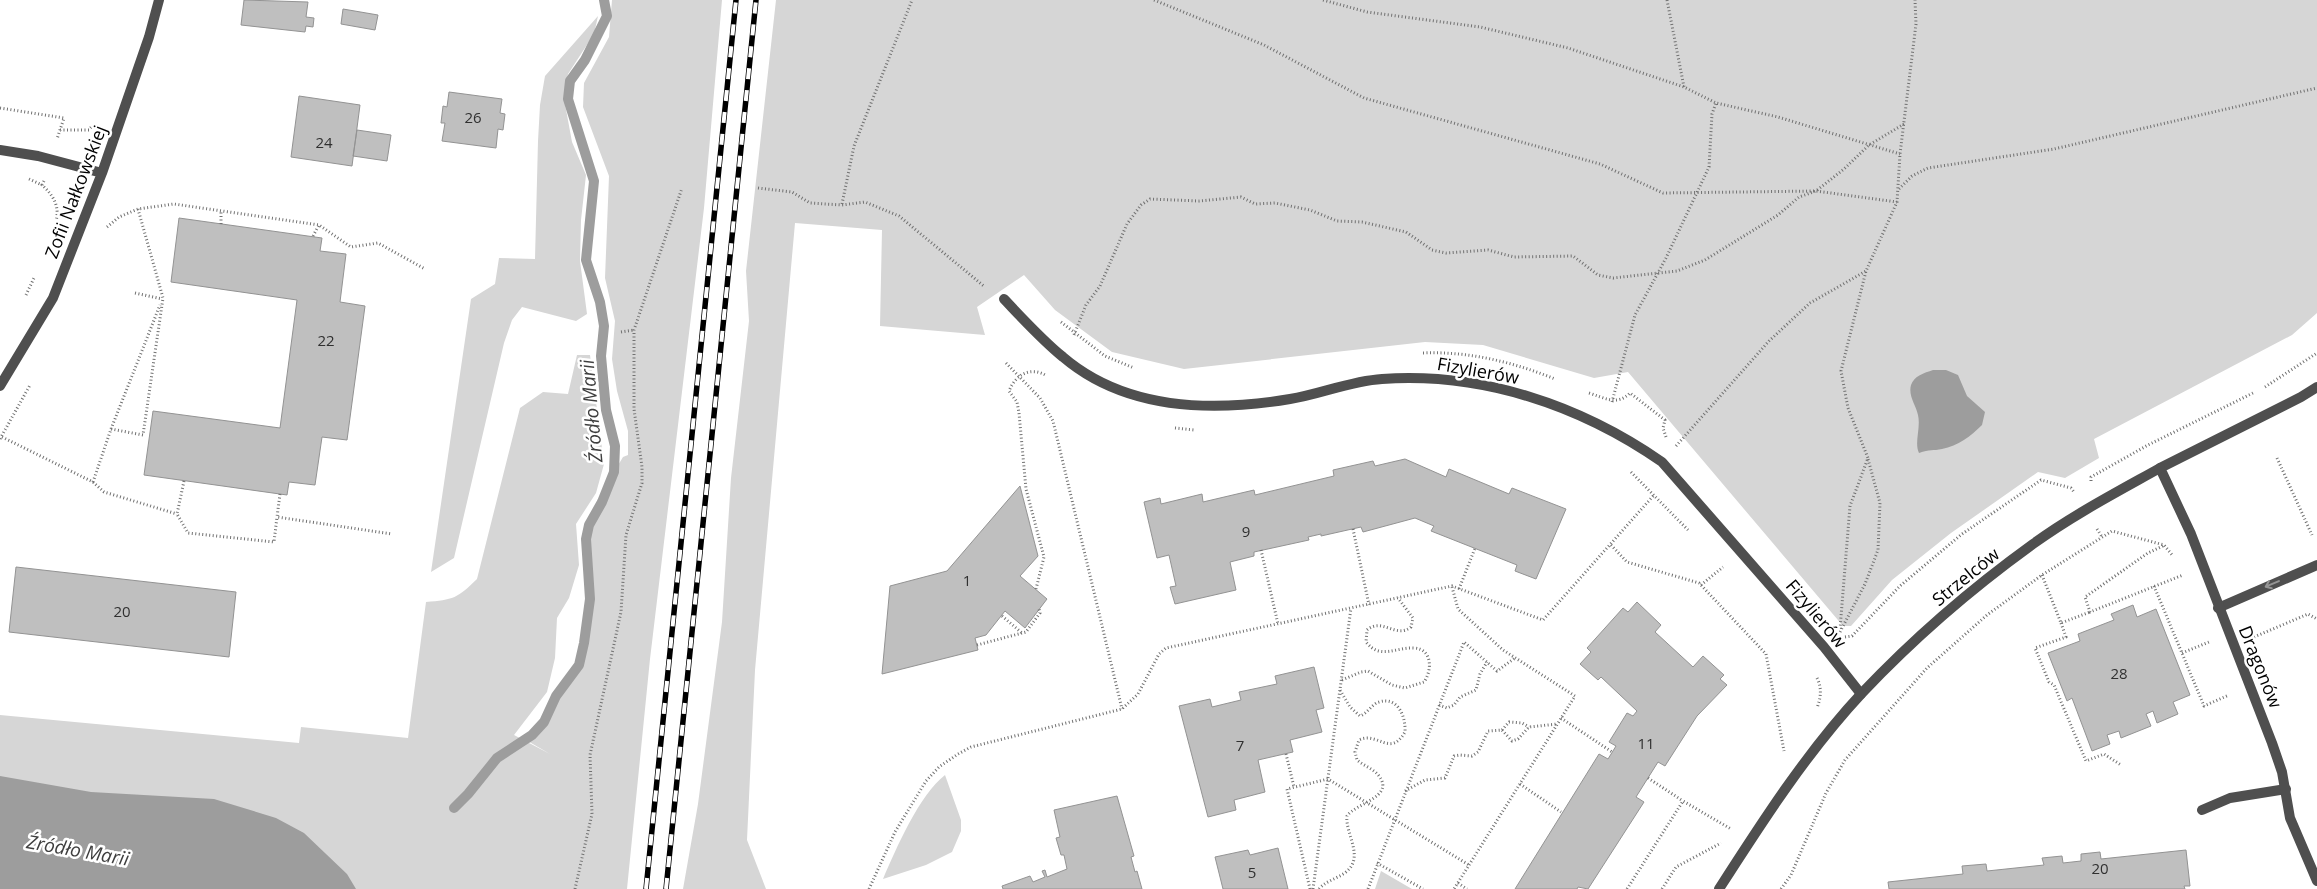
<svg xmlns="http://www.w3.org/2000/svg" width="2317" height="889" viewBox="0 0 2317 889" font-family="'Open Sans',sans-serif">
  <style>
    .green { fill: #d6d6d6 }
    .water { fill: #9d9d9d }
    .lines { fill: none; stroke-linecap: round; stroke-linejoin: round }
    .stream { stroke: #9d9d9d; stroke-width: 10 }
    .building { fill: #bfbfbf; stroke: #939393 }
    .path { stroke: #717171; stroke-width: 3; stroke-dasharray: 1 2.5; stroke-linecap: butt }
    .service { stroke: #4f4f4f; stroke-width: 10 }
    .minor { stroke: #4f4f4f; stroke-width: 10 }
    .tertiary { stroke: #4f4f4f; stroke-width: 10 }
    .rail-casing { stroke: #000; stroke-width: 5.5 }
    .rail { stroke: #fff; stroke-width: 4; stroke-dasharray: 11; stroke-linecap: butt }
    .oneway { stroke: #959595 }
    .labels { text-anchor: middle; stroke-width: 5; stroke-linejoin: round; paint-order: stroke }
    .number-label { font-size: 15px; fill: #303030 }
    .street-label { font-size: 18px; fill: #000; stroke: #fff }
    .water-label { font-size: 19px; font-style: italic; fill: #3e3e3e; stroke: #fff }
  </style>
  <rect width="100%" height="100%" fill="#fff"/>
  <path class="green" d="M612,0H722L704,208L650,659L627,889H0V715L299,743L301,727L408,738L426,602C453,600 458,598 477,579L520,408L543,392L568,394L577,355H590L604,464L596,493L576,524L579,565L569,598L557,618L555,658L547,692L514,735L550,754L526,740L532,735L544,722L556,696L579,665L590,599L586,539L589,525L602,502L614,472L623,457L628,455V431L617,391L612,359L615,321L605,278L609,176L583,107L584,83L609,37Z
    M776,0H2317V313L2292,335L2094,439L2099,458L2065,478L2038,472L1951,533L1892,580L1851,626H1843L1628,372L1594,378L1483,345L1425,342L1184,369L1112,352L1055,310L1024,275L977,307L985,335L880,326L882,230L795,223L755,670L747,840L766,889H683L698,804L722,622L731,478L749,321L746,271Z
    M598,16L594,34L568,74L565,91V104L572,142L586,175L581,220L580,261L587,314L576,321L522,307L512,320L504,343L454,558L431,572L471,299L495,284L499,258L535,259L538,141L540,105L545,76Z
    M945,775L961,820V831L952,852L926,865L883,879C896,849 919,795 945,775Z
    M1381,871L1412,889H1375Z"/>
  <path class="water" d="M1933,370H1946L1958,375L1967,396L1985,412L1982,425C1971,436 1958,446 1942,449C1933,451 1930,449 1919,453C1914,443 1921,428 1918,415C1916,405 1908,396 1911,385C1914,376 1924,373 1933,370Z
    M0,776L91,792L214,799L276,818L304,833L347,874L356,889H0Z"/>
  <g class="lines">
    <path class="stream" d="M454,808L468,794L497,758L532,735L544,722L556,696L579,665L584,643L590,599L586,539L589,525L602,502L614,472L615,446L606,410L601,356L604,326L600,302L586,260L594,181L568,99L570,81L585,60L607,16L604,0"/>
  </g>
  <path class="building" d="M244,0L308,2L306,17L314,18L313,27L306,26L305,32L241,25Z
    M343,9L378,15L375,30L341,24Z
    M449,92L502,99L500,113L505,114L503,130L498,129L496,148L442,141L445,123H441L443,106L447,107Z
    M299,96L360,105L352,166L291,157Z
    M357,130L391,135L387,161L353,156Z
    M179,218L322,238L320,251L346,254L340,302L365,306L347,440L322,437L315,485L289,482L287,495L144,475L153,411L280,428L297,300L171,282Z
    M1405,459L1446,477L1449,469L1509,494L1512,488L1566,509L1536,579L1515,571L1517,565L1431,531L1434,526L1415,518L1363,532L1361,527L1321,536V534L1308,537L1309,540L1254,552V556L1230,562L1236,590L1175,604L1170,587L1176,586L1169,555L1157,558L1144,502L1160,498L1161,504L1202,494L1203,502L1254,490L1255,495L1334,476L1333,470L1373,461L1375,466Z
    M1020,486L1038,556L1020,576L1047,599L1025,628L1005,611L986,635L975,638L978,650L882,674L890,586L947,571Z
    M16,567L236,592L229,657L9,632Z
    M1637,602L1661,625L1655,632L1693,667L1703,656L1724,675L1720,679L1727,685L1697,716L1665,766L1658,762L1636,797L1644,802L1588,889L1578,887L1577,889H1515L1599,754L1608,759L1616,746L1609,742L1627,713L1633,716L1637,711L1601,677L1598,680L1580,664L1591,652L1587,648L1623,608L1628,612Z
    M2133,605L2137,617L2156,609L2190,695L2173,702L2178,714L2157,723L2153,711L2146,714L2151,726L2121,738L2119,731L2107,735L2110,744L2092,751L2072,698L2067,701L2048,653L2080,641L2078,634L2114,620L2111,614Z
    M1314,667L1324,708L1316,710L1322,732L1290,740L1293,752L1258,760L1265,792L1234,800L1236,810L1208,817L1179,706L1210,699L1212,707L1241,700L1239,692L1277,684L1275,676Z
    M1117,796L1134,856L1131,857L1135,872L1137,871L1142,889H1003L1002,886L1030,876L1033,882L1045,877L1042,871L1045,870L1047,877L1067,869L1064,855H1061L1056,838L1060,837L1054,810Z
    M1278,848L1288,889H1223L1215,857L1248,850L1250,855Z
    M2186,850L2190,886H2184L2185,889H1889L1888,882L1963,874L1962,866L1986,864L1987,871L2044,865L2042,858L2062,856L2063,863L2081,861V854L2100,852L2101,859Z"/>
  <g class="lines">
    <path class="path" d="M1154,0L1264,45L1364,98L1600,164L1663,193L1816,191L1897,202
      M1323,0L1367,12L1480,27L1568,48L1684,87L1716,103L1778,117L1900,154
      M1667,0L1684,87
      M0,108L64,118L57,139
      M60,130H89L92,126
      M29,179L42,185
      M44,181L42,185C53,195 60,206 56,221
      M758,188L792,192L810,203L842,205L865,202L899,216L985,287
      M1899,189L1912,176L1928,168L2054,149L2317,88
      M842,204L854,146L912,0
      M221,224V210
      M107,227L119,217L138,209L174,204L319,225L351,247L378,243L425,269
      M313,236L319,225
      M135,293L162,299
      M26,295L34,278
      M1061,322L1105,356L1134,368
      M621,332L634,330
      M1074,335L1086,305L1100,286L1127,224L1141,205L1150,199L1199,201L1241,197L1255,204L1275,203L1310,210L1337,221L1362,222L1406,232L1432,250L1446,253L1488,250L1514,257L1573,256L1598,275L1613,278L1677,271L1705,260L1778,215L1799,197L1816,191L1844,169L1869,145L1904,124
      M1423,353C1468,351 1513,362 1555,379
      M1006,363L1040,398L1053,421L1122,709
      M2265,387L2317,353
      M1589,393C1605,398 1617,406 1630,393L1665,420L1663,428L1666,437
      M1612,402L1635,315L1666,258L1709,167L1712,114L1716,103
      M1175,428L1194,430
      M111,429L160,305
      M2,437L93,482L111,429L143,435L163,298L138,209
      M0,439L30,385
      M1676,446L1769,341L1810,303L1866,271
      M2277,458L2312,535
      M1631,472L1688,530
      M184,481L177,514L188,533L274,542L277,517
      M2091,481V477L2148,445L2253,393
      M93,482L104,492L177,514
      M280,494L277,517L392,534
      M1353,529L1369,605
      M2097,529L2102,537
      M1611,545L1627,562L1699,583L1766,654L1784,751
      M2163,546L2148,553L2085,597L2090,612L2183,575
      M1261,550L1278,624
      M2042,575L2061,623L2090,612
      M1701,585L1723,567
      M2154,586L2204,706L2229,695
      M1452,587L1458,609L1503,650L1575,696L1454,889
      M1036,589L1044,557L1026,489L1019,413L1017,402L1009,391C1016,374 1031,366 1047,376
      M1459,589L1475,548
      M1002,616L1022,633
      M2061,623L2066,637L2035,648L2049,682L2054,685L2086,761L2104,754L2121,765
      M1840,629L1850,506L1868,458L1848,408L1841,371L1866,271L1897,202L1900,154L1916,24L1915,0
      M1840,632L1865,584L1878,550L1880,503L1868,459
      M1845,637L1852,636L1900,586L1962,534L2041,480L2071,488L2074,492
      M2254,637L2308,614L2317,619
      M977,645L1026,632L1040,613L1039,609
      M2182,653L2209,642
      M1817,678C1822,688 1821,697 1817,708
      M1342,680L1361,672L1368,671L1392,685L1405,688L1424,682C1432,671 1433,649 1414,648C1396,647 1380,660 1366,642L1367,630C1382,617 1396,639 1411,627L1413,618L1398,598
      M1439,705L1447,708L1454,705L1460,697L1476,690L1480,674L1487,662
      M1561,718L1612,752
      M1502,730L1509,722L1522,723L1529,727
      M1286,754L1294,787
      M1648,778L1683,801
      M1520,784L1561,812
      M1405,791L1425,780L1445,778L1454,756L1460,755L1472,756L1478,752L1488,731L1502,730L1512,741L1518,739L1529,727L1557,724
      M1377,863L1423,889
      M1458,883L1467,889
      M575,889L592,814L590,755L621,612L626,535L642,483V467L634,409V330L682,188
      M869,889L895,832L926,781L939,767L958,754L971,747L1122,709L1138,694L1159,654L1166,648L1452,586L1543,620L1654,495
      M1310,889L1287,789L1328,779L1469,865
      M1313,889L1351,608
      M1319,889C1327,880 1337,879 1346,872C1365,857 1345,834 1347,816C1356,803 1395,797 1379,776C1374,769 1364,766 1357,760L1355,752L1359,740C1378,731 1390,758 1405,732C1406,717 1398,696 1379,702C1372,704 1368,713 1360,716L1350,707L1340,690
      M1368,889L1464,642L1497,671L1515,658
      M1627,889L1683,801L1731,829
      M1662,889L1676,867L1721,843
      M1781,889L1791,875L1826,793L1845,760L1927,668L1987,615L2042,575L2112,531L2164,545L2173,556"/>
    <path class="service" d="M2218,608L2317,565
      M2202,810L2230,798L2286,789"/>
    <path class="minor" d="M0,150L38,156L102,173
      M1004,299C1023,319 1042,340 1063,357C1125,410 1213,412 1290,399C1321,394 1350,381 1382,379C1482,372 1580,405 1662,462L1824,647L1861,694
      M0,386L53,298L102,173L149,37L159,0
      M2317,387L2301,397L2160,468L2191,534L2272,743L2282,772L2290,818L2317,881"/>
    <path class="tertiary" d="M1719,889C1762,822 1807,752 1862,693C1914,638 1972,588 2033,544C2073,515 2117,492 2160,468"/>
    <g class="rail-casing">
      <path id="rail" d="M646,889L736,0
        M666,889L756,0"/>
    </g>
    <use href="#rail" class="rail"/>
  </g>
  <defs><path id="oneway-shaft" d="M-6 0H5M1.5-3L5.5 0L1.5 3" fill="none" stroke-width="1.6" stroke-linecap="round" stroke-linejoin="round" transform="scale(1.25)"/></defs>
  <use class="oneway" href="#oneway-shaft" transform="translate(2272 584) rotate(157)"/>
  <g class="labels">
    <g class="number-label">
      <text x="473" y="123">26</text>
      <text x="324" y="148">24</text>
      <text x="326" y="346">22</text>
      <text x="1246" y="537">9</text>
      <text x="967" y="586">1</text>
      <text x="122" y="617">20</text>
      <text x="2119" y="679">28</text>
      <text x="1646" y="749">11</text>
      <text x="1240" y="751">7</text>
      <text x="2100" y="874">20</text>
      <text x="1252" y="878">5</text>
    </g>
    <g class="street-label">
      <text transform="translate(76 192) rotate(-69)" y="6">Zofii Nałkowskiej</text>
      <text transform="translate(1478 371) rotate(10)" y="6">Fizylierów</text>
      <text transform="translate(1966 577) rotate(-39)" y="6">Strzelców</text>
      <text transform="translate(1816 614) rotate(50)" y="6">Fizylierów</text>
      <text transform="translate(2260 667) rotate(68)" y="6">Dragonów</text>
    </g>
    <g class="water-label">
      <text transform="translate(591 411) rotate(-95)" y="7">Źródło Marii</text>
      <text transform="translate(78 850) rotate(10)" y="7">Źródło Marii</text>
    </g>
  </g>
</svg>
